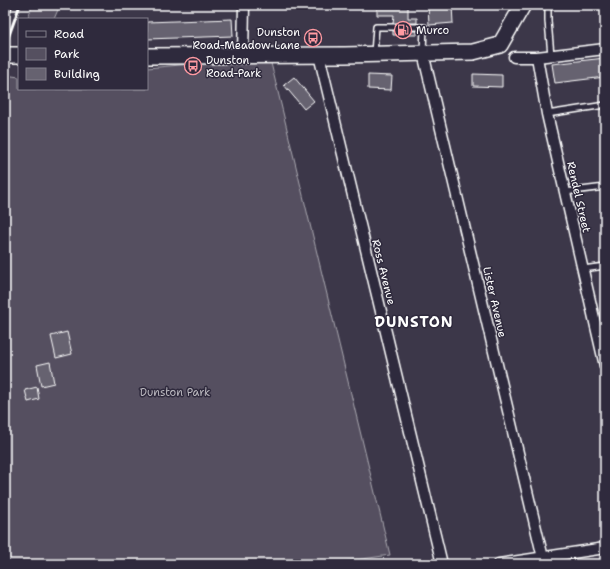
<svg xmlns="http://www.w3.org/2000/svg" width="610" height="569" viewBox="0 0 610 569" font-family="'Shantell Sans',sans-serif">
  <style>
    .green { fill: #555060; stroke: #aaa8b0 }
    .building { fill: #666270; stroke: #fff }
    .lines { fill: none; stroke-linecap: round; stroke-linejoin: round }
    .lane-casing { stroke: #fff; stroke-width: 8 }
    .street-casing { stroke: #fff; stroke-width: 13 }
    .secondary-casing { stroke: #fff; stroke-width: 18 }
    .lane { stroke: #2f2a3d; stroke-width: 5 }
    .street { stroke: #2f2a3d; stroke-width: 10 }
    .secondary { stroke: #2f2a3d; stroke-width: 15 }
    .rail { stroke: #fff; stroke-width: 3 }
    .labels { text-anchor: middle; stroke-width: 3; stroke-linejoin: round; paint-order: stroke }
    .poi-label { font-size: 11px; fill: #fff; stroke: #2f2a3d; text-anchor: start }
    .street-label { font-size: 11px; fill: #fff; stroke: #2f2a3d }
    .park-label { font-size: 11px; fill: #bbb9bf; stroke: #2f2a3d }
    .district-label { font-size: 15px; font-weight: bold; letter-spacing: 1px; fill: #fff; stroke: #2f2a3d }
  </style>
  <rect width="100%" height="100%" fill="#3c3749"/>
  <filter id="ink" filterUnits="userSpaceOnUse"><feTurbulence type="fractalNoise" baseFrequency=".025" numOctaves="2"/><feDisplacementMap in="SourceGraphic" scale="8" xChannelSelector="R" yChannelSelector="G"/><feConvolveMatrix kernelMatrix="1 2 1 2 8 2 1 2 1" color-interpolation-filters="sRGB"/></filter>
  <g filter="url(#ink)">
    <path class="green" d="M33,5H60L54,19H27Z
      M270,59L390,555L328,564H5V75L19,77V89H147V68L236,60Z"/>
    <path class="building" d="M377,5H408V18H417V23H393L394,15H377Z
      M428,5H452L453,23L429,25Z
      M232,19L233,36L147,39V22Z
      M393,31H417V35H393Z
      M605,58V77L555,83L552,64Z
      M473,74L502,75V87L473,86Z
      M368,75L392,76L391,90L368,89Z
      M294,77L314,101L304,109L284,85Z
      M67,332L72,354L56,358L51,336Z
      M50,362L54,383L41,386L37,365Z
      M37,387L39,399L28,402L25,390Z"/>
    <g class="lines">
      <g class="lane-casing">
        <path id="lane" d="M548,5V21L551,55
          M374,53L376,27H424L423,52
          M547,114L605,105
          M565,192L605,187
          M583,269L605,266"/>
      </g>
      <g class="street-casing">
        <path id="street" d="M423,53L543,558
          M243,55L244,5
          M319,55L442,564
          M514,57H537L605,49
          M537,57L547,114L605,366
          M499,564L605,548"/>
      </g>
      <g class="secondary-casing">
        <path id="secondary" d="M5,55H19
          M147,56L345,55L473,52L500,45L523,5"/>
      </g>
      <use href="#lane" class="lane"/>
      <use href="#street" class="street"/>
      <use href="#secondary" class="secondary"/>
      <path class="rail" d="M5,24L12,5
        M5,46L20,5"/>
    </g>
  </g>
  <defs>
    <g id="fuel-ring" transform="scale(0.9)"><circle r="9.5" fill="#2f2a3d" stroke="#ff9aa2" stroke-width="1.5"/><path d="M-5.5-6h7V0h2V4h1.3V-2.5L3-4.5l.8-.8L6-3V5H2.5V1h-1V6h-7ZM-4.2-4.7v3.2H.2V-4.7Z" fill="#ff9aa2"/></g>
    <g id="bus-ring" transform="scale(0.9)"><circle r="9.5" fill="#2f2a3d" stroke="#ff9aa2" stroke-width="1.5"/><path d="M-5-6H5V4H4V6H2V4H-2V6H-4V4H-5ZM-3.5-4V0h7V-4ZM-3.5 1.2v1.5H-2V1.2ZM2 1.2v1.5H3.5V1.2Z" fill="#ff9aa2"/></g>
  </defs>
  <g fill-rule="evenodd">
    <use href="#fuel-ring" x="403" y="30"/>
    <use href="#bus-ring" x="313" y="38"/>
    <use href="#bus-ring" x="193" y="66"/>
  </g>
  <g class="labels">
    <g class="poi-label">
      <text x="416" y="34">Murco</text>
      <text x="300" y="36" text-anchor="end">Dunston<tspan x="300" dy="13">Road-Meadow Lane</tspan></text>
      <text x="206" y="64">Dunston<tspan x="206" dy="13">Road-Park</tspan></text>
    </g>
    <g class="street-label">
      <text transform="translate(579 197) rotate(77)" y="4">Rendel Street</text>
      <text transform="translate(384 272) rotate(76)" y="4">Ross Avenue</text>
      <text transform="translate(495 302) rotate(77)" y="4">Lister Avenue</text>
    </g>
    <g class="park-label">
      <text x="175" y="396">Dunston Park</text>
    </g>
    <g class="district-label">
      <text x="414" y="327">DUNSTON</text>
    </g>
  </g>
  <rect width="610" height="569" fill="none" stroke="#2f2a3d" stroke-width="20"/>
  <rect x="10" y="10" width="590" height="549" fill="none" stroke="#fff" stroke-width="1.5" filter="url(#ink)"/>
  <rect x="18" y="18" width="130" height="72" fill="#2f2a3d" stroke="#827f8b"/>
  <rect x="26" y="31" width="20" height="6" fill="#2f2a3d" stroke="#827f8b"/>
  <text x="54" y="38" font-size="12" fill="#ffffff">Road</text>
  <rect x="26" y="48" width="20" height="12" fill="#555060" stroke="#827f8b"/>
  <text x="54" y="58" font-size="12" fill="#ffffff">Park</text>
  <rect x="26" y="68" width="20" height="12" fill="#666270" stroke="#827f8b"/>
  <text x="54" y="78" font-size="12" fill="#ffffff">Building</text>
</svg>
